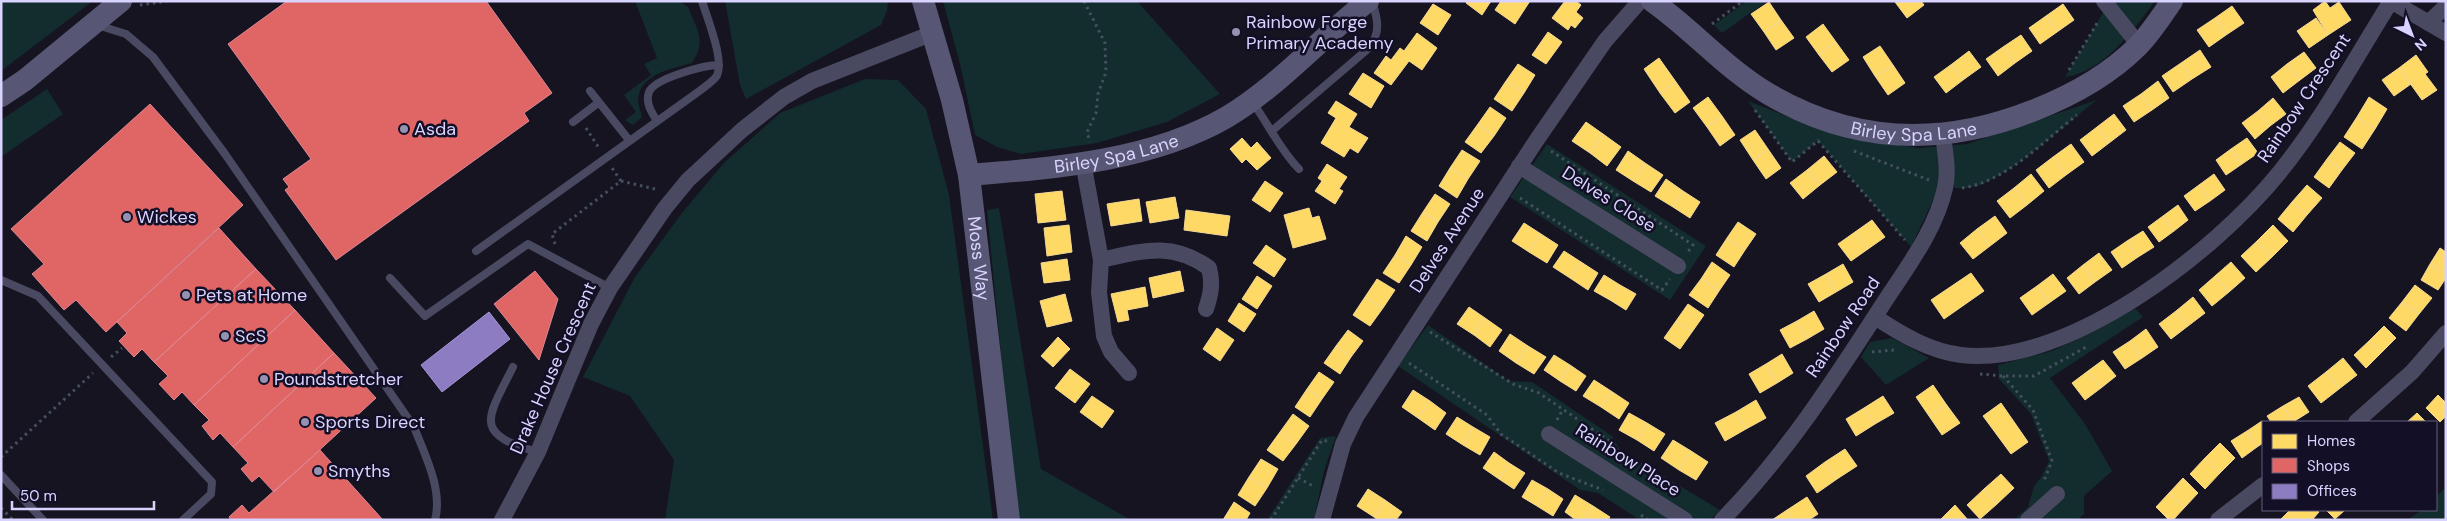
<svg xmlns="http://www.w3.org/2000/svg" width="2447" height="521" viewBox="0 0 2447 521" font-family="'DM Sans',sans-serif">
  <style>
    .green { fill: #132c2d }
    .homes { fill: #ffd966; stroke: #f4d894 }
    .shops { fill: #e06666; stroke: #de8794 }
    .offices { fill: #8e7cc3; stroke: #a496d5 }
    .lines { fill: none; stroke-linecap: round; stroke-linejoin: round }
    .path { stroke: #44505f; stroke-width: 3; stroke-dasharray: 2.5 4; stroke-linecap: butt }
    .lane { stroke: #4a4962; stroke-width: 8 }
    .street { stroke: #4a4962; stroke-width: 16 }
    .secondary { stroke: #575674; stroke-width: 22 }
    .poi-dot { fill: #9591b1; stroke: #130f26; stroke-width: 2 }
    .labels { text-anchor: middle; stroke-width: 5; stroke-linejoin: round; paint-order: stroke }
    .poi-label { font-size: 18px; fill: #d9d4ff; stroke: #130f26; text-anchor: start }
    .street-label { font-size: 18px; fill: #d9d4ff; stroke: #130f26 }
  </style>
  <rect width="100%" height="100%" fill="#161421"/>
  <path class="green" d="M1,1H93L1,71Z
    M635,1H679L688,7C697,30 707,41 692,63C671,69 638,74 638,102C639,107 641,112 642,117L633,125L625,120L636,112L624,95L651,75L644,64L657,58Z
    M725,1H888L887,11L881,25L746,99L740,85Z
    M943,1H1137L1220,94L1167,122L1097,143L1021,154L997,147L975,135L961,68Z
    M1747,1H1767L1722,33L1714,25Z
    M2104,1H2155C2133,31 2103,72 2065,77L2107,6Z
    M865,79L898,80L926,109L949,195L993,520H665L674,460L630,396L583,377L635,277L682,213L724,163L780,113Z
    M47,89L63,114L1,157V120Z
    M2097,100C2063,126 2019,169 1980,185C1970,189 1956,189 1946,186L1934,198L1911,247L1818,141L1792,162L1748,101L1822,130L1872,141L1919,148L1967,144Z
    M1547,144L1706,246L1670,300L1510,197Z
    M999,208L1041,469L1131,520H1017L987,210Z
    M2135,308L2143,317L2050,378L2085,424L2112,471L2084,496V514L2077,520H2014L2028,507L2034,486L2042,476L2049,461L2031,414L1999,379L1998,365L2052,351L2101,328Z
    M1428,325L1509,381L1532,382L1612,436L1620,450L1720,510L1710,520H1640L1598,493L1580,490L1398,366Z
    M1892,338L1929,358L1886,385L1861,357L1870,342Z
    M1336,436L1324,471L1314,520H1267L1320,438Z
    M2446,487V520H2407L2422,510H2436V497Z"/>
  <path class="homes" d="M1467,1H1491L1482,15L1466,3Z
    M1501,1H1530L1515,24L1495,10Z
    M1565,1H1576L1581,5L1576,12L1583,18L1575,28L1571,25L1568,30L1552,18Z
    M1921,1L1924,5L1907,18L1895,2Z
    M2325,1L2330,8L2339,2L2351,20L2328,35L2313,10Z
    M1769,2L1781,20L1764,32L1751,14Z
    M1433,4L1451,15L1438,35L1420,23Z
    M2063,4L2074,20L2057,32L2046,16Z
    M2232,6L2244,23L2226,35L2215,18Z
    M2046,16L2057,32L2040,44L2029,28Z
    M2215,18L2226,35L2209,47L2197,30Z
    M2316,18L2328,35L2309,48L2297,31Z
    M1781,20L1794,38L1776,50L1764,32Z
    M1823,24L1836,42L1819,55L1806,37Z
    M1548,32L1562,42L1546,64L1532,55Z
    M1417,33L1437,48L1422,70L1409,61L1391,85L1374,73L1386,56L1391,60L1400,48L1404,51Z
    M2021,35L2032,51L2015,63L2003,47Z
    M1836,42L1849,60L1832,72L1819,55Z
    M1880,46L1893,65L1875,76L1863,57Z
    M2003,47L2015,63L1998,76L1986,59Z
    M2200,50L2211,67L2192,79L2181,63Z
    M1969,51L1981,67L1963,80L1952,64Z
    M2304,52L2316,68L2300,80L2287,64Z
    M2416,55L2428,72L2425,74L2437,90L2422,100L2399,68Z
    M1659,58L1676,82L1660,93L1644,69Z
    M2181,63L2192,79L2173,92L2162,76Z
    M1518,64L1535,75L1524,93L1506,81Z
    M1952,64L1963,80L1946,93L1934,77Z
    M2287,64L2300,80L2283,93L2271,77Z
    M1893,65L1905,83L1888,95L1875,76Z
    M2399,68L2411,84L2394,96L2382,80Z
    M1363,73L1384,86L1371,108L1349,94Z
    M1506,81L1524,93L1512,111L1494,99Z
    M2158,81L2169,98L2152,110L2141,94Z
    M1676,82L1690,102L1675,113L1660,93Z
    M2141,94L2152,110L2134,122L2123,106Z
    M1708,97L1722,116L1707,127L1693,108Z
    M2369,97L2387,109L2375,129L2357,117Z
    M2273,98L2286,114L2270,126L2258,111Z
    M1336,101L1357,114L1349,127L1368,138L1358,153L1350,148L1344,157L1321,143L1336,118L1328,113Z
    M1490,107L1506,118L1494,136L1478,124Z
    M2258,111L2270,126L2255,139L2242,123Z
    M2114,114L2126,130L2109,143L2097,127Z
    M1722,116L1735,135L1720,146L1707,127Z
    M2357,117L2375,129L2362,149L2344,137Z
    M1586,122L1603,134L1590,153L1572,141Z
    M1478,124L1494,136L1481,153L1465,142Z
    M2097,127L2109,143L2092,156L2080,140Z
    M1755,130L1768,149L1753,160L1740,140Z
    M1603,134L1621,147L1607,166L1590,153Z
    M1242,138L1251,148L1257,142L1271,158L1257,170L1246,159L1242,163L1230,149Z
    M2247,138L2258,153L2242,164L2231,149Z
    M2340,142L2355,153L2342,170L2327,159Z
    M2071,144L2084,162L2066,175L2053,157Z
    M1768,149L1781,168L1766,179L1753,160Z
    M2231,149L2242,164L2226,175L2216,160Z
    M1462,150L1480,161L1468,179L1450,168Z
    M1628,151L1645,163L1633,181L1616,170Z
    M1824,156L1837,172L1820,185L1807,170Z
    M2053,157L2066,175L2049,188L2036,170Z
    M2327,159L2342,170L2329,188L2314,177Z
    M1645,163L1663,175L1651,192L1633,181Z
    M1327,164L1347,177L1339,189L1343,191L1335,204L1315,191L1322,181L1318,178Z
    M1450,168L1468,179L1457,198L1439,186Z
    M1807,170L1820,185L1803,199L1790,183Z
    M2031,174L2044,191L2027,205L2014,188Z
    M2214,174L2225,190L2210,201L2199,185Z
    M1666,179L1683,191L1673,207L1655,196Z
    M1265,181L1283,193L1270,212L1252,200Z
    M2199,185L2210,201L2195,211L2184,196Z
    M2307,185L2322,198L2307,215L2292,202Z
    M2014,188L2027,205L2010,218L1997,201Z
    M1062,191L1066,220L1038,223L1035,194Z
    M1683,191L1700,202L1690,218L1673,207Z
    M1435,194L1450,204L1438,222L1423,212Z
    M1175,197L1179,218L1150,223L1146,202Z
    M1139,199L1142,221L1111,226L1107,204Z
    M2292,202L2307,215L2293,232L2278,219Z
    M2178,205L2188,220L2174,231L2163,216Z
    M1309,208L1312,218L1319,216L1326,239L1293,248L1284,215Z
    M1186,210L1230,216L1227,236L1184,230Z
    M1423,212L1438,222L1427,241L1411,231Z
    M1995,216L2007,233L1990,246L1977,229Z
    M2163,216L2174,231L2159,242L2148,227Z
    M1872,220L1885,237L1868,249L1855,232Z
    M1738,222L1756,234L1745,250L1727,238Z
    M1524,223L1541,234L1529,252L1512,241Z
    M1069,225L1072,252L1047,256L1044,228Z
    M2273,225L2288,241L2272,257L2257,241Z
    M1977,229L1990,246L1973,259L1960,243Z
    M2143,231L2154,247L2138,257L2127,241Z
    M1855,232L1868,249L1851,261L1838,244Z
    M1541,234L1558,245L1547,263L1529,252Z
    M1406,236L1422,247L1411,265L1395,255Z
    M1727,238L1745,250L1734,267L1716,255Z
    M2127,241L2138,257L2122,268L2111,252Z
    M2257,241L2272,257L2256,272L2241,256Z
    M1266,245L1286,259L1274,277L1253,263Z
    M2440,248L2446,252V274L2430,264Z
    M1564,251L1581,262L1570,278L1553,267Z
    M2099,253L2112,270L2095,282L2083,265Z
    M1395,255L1411,265L1399,283L1383,273Z
    M1067,259L1070,280L1044,283L1041,263Z
    M1581,262L1598,273L1588,290L1570,278Z
    M1712,262L1730,275L1719,291L1701,279Z
    M2231,262L2245,278L2229,292L2215,276Z
    M1843,264L1853,282L1836,292L1826,274Z
    M2430,264L2446,274V278L2438,290L2421,280Z
    M2083,265L2095,282L2079,294L2067,278Z
    M1180,271L1184,291L1153,298L1149,278Z
    M1971,273L1984,291L1944,319L1931,300Z
    M1826,274L1836,292L1819,302L1808,284Z
    M2053,274L2066,291L2049,303L2037,286Z
    M1604,275L1620,285L1610,300L1594,291Z
    M1257,276L1272,286L1257,309L1242,299Z
    M2215,276L2229,292L2212,306L2199,290Z
    M1377,279L1395,290L1383,308L1365,297Z
    M1701,279L1719,291L1708,308L1689,295Z
    M1620,285L1636,294L1626,310L1610,300Z
    M2415,285L2432,298L2419,314L2402,302Z
    M2037,286L2049,303L2032,315L2020,298Z
    M1145,287L1148,306L1127,310L1129,320L1118,322L1111,294Z
    M1065,294L1072,321L1047,327L1040,301Z
    M1365,297L1383,308L1370,326L1353,315Z
    M2193,297L2205,313L2188,326L2176,311Z
    M2402,302L2419,314L2406,331L2389,318Z
    M1239,303L1256,314L1244,332L1228,321Z
    M1688,304L1704,315L1692,332L1676,321Z
    M1469,307L1485,318L1474,335L1457,324Z
    M1814,311L1824,329L1807,339L1797,321Z
    M2176,311L2188,326L2171,339L2159,324Z
    M1485,318L1502,330L1490,347L1474,335Z
    M1676,321L1692,332L1680,349L1664,338Z
    M1797,321L1807,339L1790,348L1780,330Z
    M2384,326L2396,338L2381,353L2369,341Z
    M1217,328L1234,340L1220,361L1203,349Z
    M2146,329L2158,347L2142,358L2130,341Z
    M1348,330L1363,341L1351,357L1336,346Z
    M1510,334L1528,346L1516,363L1499,351Z
    M1058,337L1070,349L1053,367L1041,356Z
    M2130,341L2142,358L2125,369L2113,352Z
    M2369,341L2381,353L2366,368L2354,355Z
    M1336,346L1351,357L1340,374L1324,363Z
    M1528,346L1546,357L1534,374L1516,363Z
    M1782,354L1793,373L1777,383L1766,364Z
    M1554,355L1570,365L1560,381L1544,370Z
    M2343,358L2357,375L2339,389L2326,372Z
    M2103,360L2116,376L2101,388L2088,371Z
    M1766,364L1777,383L1760,393L1749,374Z
    M1570,365L1586,376L1576,391L1560,381Z
    M1070,369L1090,384L1075,403L1055,388Z
    M2088,371L2101,388L2085,400L2072,383Z
    M1319,372L1334,382L1322,399L1307,389Z
    M2326,372L2339,389L2321,403L2308,386Z
    M1594,380L1611,391L1601,407L1583,396Z
    M1933,385L1946,404L1929,416L1916,397Z
    M1307,389L1322,399L1310,417L1295,407Z
    M1413,390L1430,401L1418,418L1402,407Z
    M1611,391L1629,403L1619,419L1601,407Z
    M2438,395L2446,403V416L2440,422L2426,408Z
    M1092,396L1114,411L1102,428L1080,412Z
    M1883,396L1894,413L1875,424L1864,408Z
    M2299,397L2309,412L2293,422L2283,406Z
    M1756,400L1766,418L1746,429L1736,412Z
    M1430,401L1446,413L1435,430L1418,418Z
    M2001,403L2028,442L2011,454L1983,416Z
    M1946,404L1960,423L1942,435L1929,416Z
    M2283,406L2293,422H2271L2267,416Z
    M1864,408L1875,424L1856,436L1846,419Z
    M1736,412L1746,429L1725,441L1715,423Z
    M1629,413L1647,423L1637,440L1619,430Z
    M2417,413L2426,422H2407Z
    M1293,414L1309,426L1296,444L1280,432Z
    M1457,417L1473,427L1463,445L1446,434Z
    M2262,421L2263,443L2257,447L2247,431Z
    M1647,423L1665,434L1654,451L1637,440Z
    M1473,427L1490,437L1480,455L1463,445Z
    M2247,431L2257,447L2242,458L2231,441Z
    M1280,432L1296,444L1283,461L1267,450Z
    M1673,440L1691,451L1679,470L1661,458Z
    M2220,443L2235,458L2220,473L2205,458Z
    M1845,449L1857,466L1837,479L1825,462Z
    M1691,451L1708,462L1696,480L1679,470Z
    M1494,452L1509,463L1499,479L1483,468Z
    M2205,458L2220,473L2205,489L2190,474Z
    M1261,459L1278,469L1267,488L1249,477Z
    M1825,462L1837,479L1817,493L1806,476Z
    M1509,463L1525,473L1514,489L1499,479Z
    M2001,474L2014,488L1997,504L1984,489Z
    M1249,477L1267,488L1255,506L1238,495Z
    M2183,478L2198,493L2185,507L2169,493Z
    M1532,480L1548,489L1537,506L1522,497Z
    M1368,489L1385,500L1374,517L1357,506Z
    M1548,489L1563,499L1553,516L1537,506Z
    M1984,489L1997,504L1980,519L1967,505Z
    M2169,493L2185,507L2173,520H2169L2156,507Z
    M1575,495L1593,506L1584,520H1576L1565,512Z
    M1807,497L1818,514L1809,520H1793L1787,510Z
    M1385,500L1402,512L1396,520H1378L1374,517Z
    M1234,502L1250,513L1246,520H1223Z
    M1955,505L1968,520H1940Z
    M1593,506L1610,517L1608,520H1584Z
    M1787,510L1793,520H1772Z
    M2317,510L2319,512L2312,520H2298L2289,511Z
    M2326,510H2345L2335,519Z
    M2289,511L2298,520H2280Z"/>
  <path class="shops" d="M287,1H486L552,93L524,113L529,121L336,260L285,190L289,187L283,179L311,159L228,44Z
    M150,104L243,205L106,332L76,300L64,310L32,274L44,264L11,229Z
    M219,228L256,269L154,362L142,349L134,357L119,341L127,333L117,322Z
    M256,269L295,310L194,405L182,392L174,400L159,384L168,376L154,362Z
    M535,271L558,299L539,360L494,304Z
    M295,310L334,353L233,447L220,433L213,440L202,426L209,420L194,405Z
    M334,353L376,398L274,492L259,476L252,482L241,469L248,463L233,447Z
    M320,450L383,520H231L229,517L242,505L249,513Z"/>
  <path class="offices" d="M489,312L510,339L442,392L421,365Z"/>
  <g class="lines">
    <path class="path" d="M1084,1L1105,43L1106,72L1098,94L1096,113L1087,132L1090,142
      M140,5L167,1
      M1712,24L1743,1
      M2069,70L2099,20
      M1755,110L1792,162L1819,140
      M586,128L599,148
      M1818,141L1905,240
      M1551,151L1693,245L1687,253
      M1854,151L1929,180
      M621,181L659,190
      M1962,188C2005,182 2043,142 2077,115
      M1520,198L1662,290L1670,279
      M555,244L552,234L621,181L612,168
      M1430,332L1513,384L1539,393L1608,440L1624,458
      M1872,352L1894,350
      M111,357L122,348
      M1409,363L1487,415L1501,434L1559,473L1603,490
      M1980,374L2003,376H2034L2088,346
      M2003,376L2033,410L2052,461L2043,483
      M1557,420L1563,409
      M1,457L93,373
      M1298,478L1315,487
      M1,508L13,520
      M1641,515L1648,520
      M1271,520L1322,440L1327,441"/>
    <path class="lane" d="M97,25L126,34L153,57L225,154L414,427C425,455 443,490 435,520
      M590,91L629,140
      M1253,103C1269,125 1280,150 1299,169
      M657,121C652,113 645,103 649,92C655,78 705,65 719,65
      M573,122L598,103
      M1273,130L1369,48C1381,32 1378,20 1372,1
      M476,251L698,92C703,88 711,83 716,77C726,63 707,18 702,1
      M390,278L425,316L528,244L610,288
      M1,280L38,296L212,482L211,494L183,520
      M513,367C487,419 472,434 538,452
      M1,475L43,520"/>
    <path class="street" d="M2104,1L2139,45
      M2391,1L2446,33
      M2428,23L2446,6
      M1083,162L1101,260L1099,292L1104,336L1111,352L1129,373
      M1519,166L1678,266
      M1101,260C1142,251 1172,241 1209,268C1213,283 1211,294 1206,309
      M1875,317C1901,334 1929,351 1961,355C2067,368 2216,251 2279,173C2322,120 2355,59 2391,1
      M2356,422L2412,372L2446,333
      M1549,434L1685,520
      M502,520L538,452L591,324L610,288L665,208L688,180L742,130L784,97L812,81L933,33
      M1322,520L1343,444L1356,417L1536,141L1605,41L1640,1
      M1722,520C1786,455 1836,377 1885,301C1908,266 1936,229 1945,188C1949,171 1945,152 1943,135
      M2028,520L2057,494
      M2218,520L2263,485"/>
    <g class="secondary">
      <path id="s1" d="M923,1L952,100L969,175L1009,520"/>
      <path id="s2" d="M1652,1C1693,30 1725,68 1767,93C1853,144 1941,147 2032,111C2071,96 2108,76 2138,46C2151,33 2161,17 2172,1"/>
      <path d="M1,96L25,80L121,1"/>
      <path id="s3" d="M969,175C1055,168 1151,161 1227,117C1279,86 1320,38 1368,1"/>
    </g>
  </g>
  <g class="poi-dot">
    <circle cx="1236" cy="32" r="5"/>
    <circle cx="404" cy="129" r="5"/>
    <circle cx="127" cy="217" r="5"/>
    <circle cx="186" cy="295" r="5"/>
    <circle cx="225" cy="336" r="5"/>
    <circle cx="264" cy="379" r="5"/>
    <circle cx="305" cy="422" r="5"/>
    <circle cx="318" cy="471" r="5"/>
  </g>
  <g class="labels">
    <g class="poi-label">
      <text x="1246" y="28">Rainbow Forge<tspan x="1246" dy="21">Primary Academy</tspan></text>
      <text x="414" y="135">Asda</text>
      <text x="137" y="223">Wickes</text>
      <text x="196" y="301">Pets at Home</text>
      <text x="235" y="342">ScS</text>
      <text x="274" y="385">Poundstretcher</text>
      <text x="315" y="428">Sports Direct</text>
      <text x="328" y="477">Smyths</text>
    </g>
    <g class="street-label">
      <text transform="translate(2304 98) rotate(-56)" y="6">Rainbow Crescent</text>
      <text dy="6" stroke="none"><textPath href="#s2" startOffset="302">Birley Spa Lane</textPath></text>
      <text dy="6" stroke="none"><textPath href="#s3" startOffset="149">Birley Spa Lane</textPath></text>
      <text transform="translate(1609 199) rotate(32)" y="6">Delves Close</text>
      <text transform="translate(1447 240) rotate(-57)" y="6">Delves Avenue</text>
      <text dy="6" stroke="none"><textPath href="#s1" startOffset="264">Moss Way</textPath></text>
      <text transform="translate(1843 327) rotate(-56)" y="6">Rainbow Road</text>
      <text transform="translate(553 368) rotate(-66)" y="6">Drake House Crescent</text>
      <text transform="translate(1628 460) rotate(32)" y="6">Rainbow Place</text>
    </g>
  </g>
  <rect width="2447" height="521" fill="none" stroke="#d9d4ff" stroke-width="5"/>
  <rect x="2262" y="421" width="175" height="90" fill="#130f26" stroke="#625e7d"/>
  <rect x="2272" y="434" width="25" height="15" fill="#ffd966" stroke="#625e7d"/>
  <text x="2307" y="446" font-size="15" fill="#d9d4ff">Homes</text>
  <rect x="2272" y="458" width="25" height="15" fill="#e06666" stroke="#625e7d"/>
  <text x="2307" y="471" font-size="15" fill="#d9d4ff">Shops</text>
  <rect x="2272" y="484" width="25" height="15" fill="#8e7cc3" stroke="#625e7d"/>
  <text x="2307" y="496" font-size="15" fill="#d9d4ff">Offices</text>
  <g transform="translate(2412 35) rotate(138)" stroke="#130f26" stroke-width="4" paint-order="stroke">
  <path d="M0-4L9 19L0 12L-9 19Z" fill="#d9d4ff"/>
  <text y="-8" font-size="14" font-weight="bold" text-anchor="middle" fill="#d9d4ff">N</text>
  </g>
  <path d="M12 501v8h142v-8" fill="none" stroke="#d9d4ff" stroke-width="2.5"/>
  <text x="20" y="501" font-size="15" fill="#d9d4ff" stroke="#130f26" stroke-width="4" paint-order="stroke">50 m</text>
</svg>
